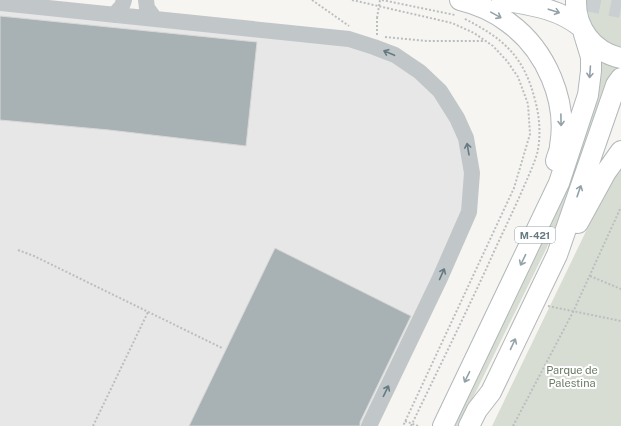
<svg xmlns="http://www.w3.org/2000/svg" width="621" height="426" viewBox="0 0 621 426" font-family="'Public Sans',sans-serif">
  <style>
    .built { fill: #e6e7e6 }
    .green { fill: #d8ddd3 }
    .building { fill: #a8b2b5; stroke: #d7d7d5 }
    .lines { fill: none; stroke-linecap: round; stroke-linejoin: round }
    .major-tunnel { stroke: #cad0d1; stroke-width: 20; stroke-dasharray: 20 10; stroke-linecap: butt }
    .major-casing { stroke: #b2b8ba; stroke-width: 22 }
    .path { stroke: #bbbebf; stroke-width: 2; stroke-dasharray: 2 2; stroke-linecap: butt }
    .minor { stroke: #c1c6c8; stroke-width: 16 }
    .major { stroke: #fff; stroke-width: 20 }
    .path-bridge { stroke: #bbbebf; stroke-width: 2; stroke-dasharray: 2 2; stroke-linecap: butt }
    .oneway { stroke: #93a2a8 }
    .oneway2 { stroke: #657a83 }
    .labels { text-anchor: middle; stroke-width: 4; stroke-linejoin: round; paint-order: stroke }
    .shield { fill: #fff; stroke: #93a2a8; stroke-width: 1 }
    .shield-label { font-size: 10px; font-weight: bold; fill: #657a83 }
    .park-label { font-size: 11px; fill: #6b7b64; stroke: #fff }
  </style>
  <rect width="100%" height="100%" fill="#f6f5f2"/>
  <path class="built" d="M0,0L388,45L424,65L453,99L477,208L374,426H0Z"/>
  <path class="green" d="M587,0H621V47C597,40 587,24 587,0Z
    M601,63L617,67L608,84L570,193L552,237L459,426H450Z
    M621,163V426H492L617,167Z"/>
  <path class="building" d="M0,16L257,42L246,146L109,130L0,120Z
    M275,248L411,316L360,422V426H189Z"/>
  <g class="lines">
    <path class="major-tunnel" d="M581,0L621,8"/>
    <g class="major-casing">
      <path id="major" d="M460,0C477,4 495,12 509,23C546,50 568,101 560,146C560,151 557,156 556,161
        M502,0C530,5 557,8 580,26
        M576,0C575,28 593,52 621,58
        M578,223L606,172L621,151
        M443,426L559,183L588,95L591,71V57L584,34
        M469,426L477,410L491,392L557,255L616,85L621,78"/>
    </g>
    <path class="path" d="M312,0L349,26
      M352,0L452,23L474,33L493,46L507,61L518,77L528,104L530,134L514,188L403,426
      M382,0L455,15
      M377,35V18
      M385,37L427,41H484
      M18,250L34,256L222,348
      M590,276L621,289
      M548,306L621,321
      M405,421L418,426
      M93,426L148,312
      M411,426C437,372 463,319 488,265C499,240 511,216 522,191C527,179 533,167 537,154C541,137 540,118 535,100C524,56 503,38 463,18
      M513,426L573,312L621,207"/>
    <path class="minor" d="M146,0L147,8L155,19
      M0,3L349,39L374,47L395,55L420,72L440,91L457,118L466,138L472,173L469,212L440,278L369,426
      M114,15L122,6L124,0"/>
    <use href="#major" class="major"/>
    <path class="path-bridge" d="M377,18L380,0"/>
  </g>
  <defs><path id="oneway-shaft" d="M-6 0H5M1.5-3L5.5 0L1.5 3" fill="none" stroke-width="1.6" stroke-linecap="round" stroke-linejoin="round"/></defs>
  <g class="oneway">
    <use href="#oneway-shaft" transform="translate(554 11) rotate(18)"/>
    <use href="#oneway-shaft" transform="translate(496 15) rotate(29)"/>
    <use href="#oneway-shaft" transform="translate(590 72) rotate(94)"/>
    <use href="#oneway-shaft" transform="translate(561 120) rotate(89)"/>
    <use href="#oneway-shaft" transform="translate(579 191) rotate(-71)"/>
    <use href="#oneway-shaft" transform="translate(523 260) rotate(116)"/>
    <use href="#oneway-shaft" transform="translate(513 344) rotate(-65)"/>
    <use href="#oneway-shaft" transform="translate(467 377) rotate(116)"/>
  </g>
  <g class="oneway2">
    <use href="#oneway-shaft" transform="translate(389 53) rotate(-157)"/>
    <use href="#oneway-shaft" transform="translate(468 149) rotate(-100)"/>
    <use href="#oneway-shaft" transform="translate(442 274) rotate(-66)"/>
    <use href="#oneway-shaft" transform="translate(386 391) rotate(-64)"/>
  </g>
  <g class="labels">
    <rect class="shield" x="515" y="227" width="40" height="16" rx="3"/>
    <g class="shield-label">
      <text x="535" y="239">M-421</text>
    </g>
    <g class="park-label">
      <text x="572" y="374">Parque de<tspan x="572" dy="13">Palestina</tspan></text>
    </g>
  </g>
</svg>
